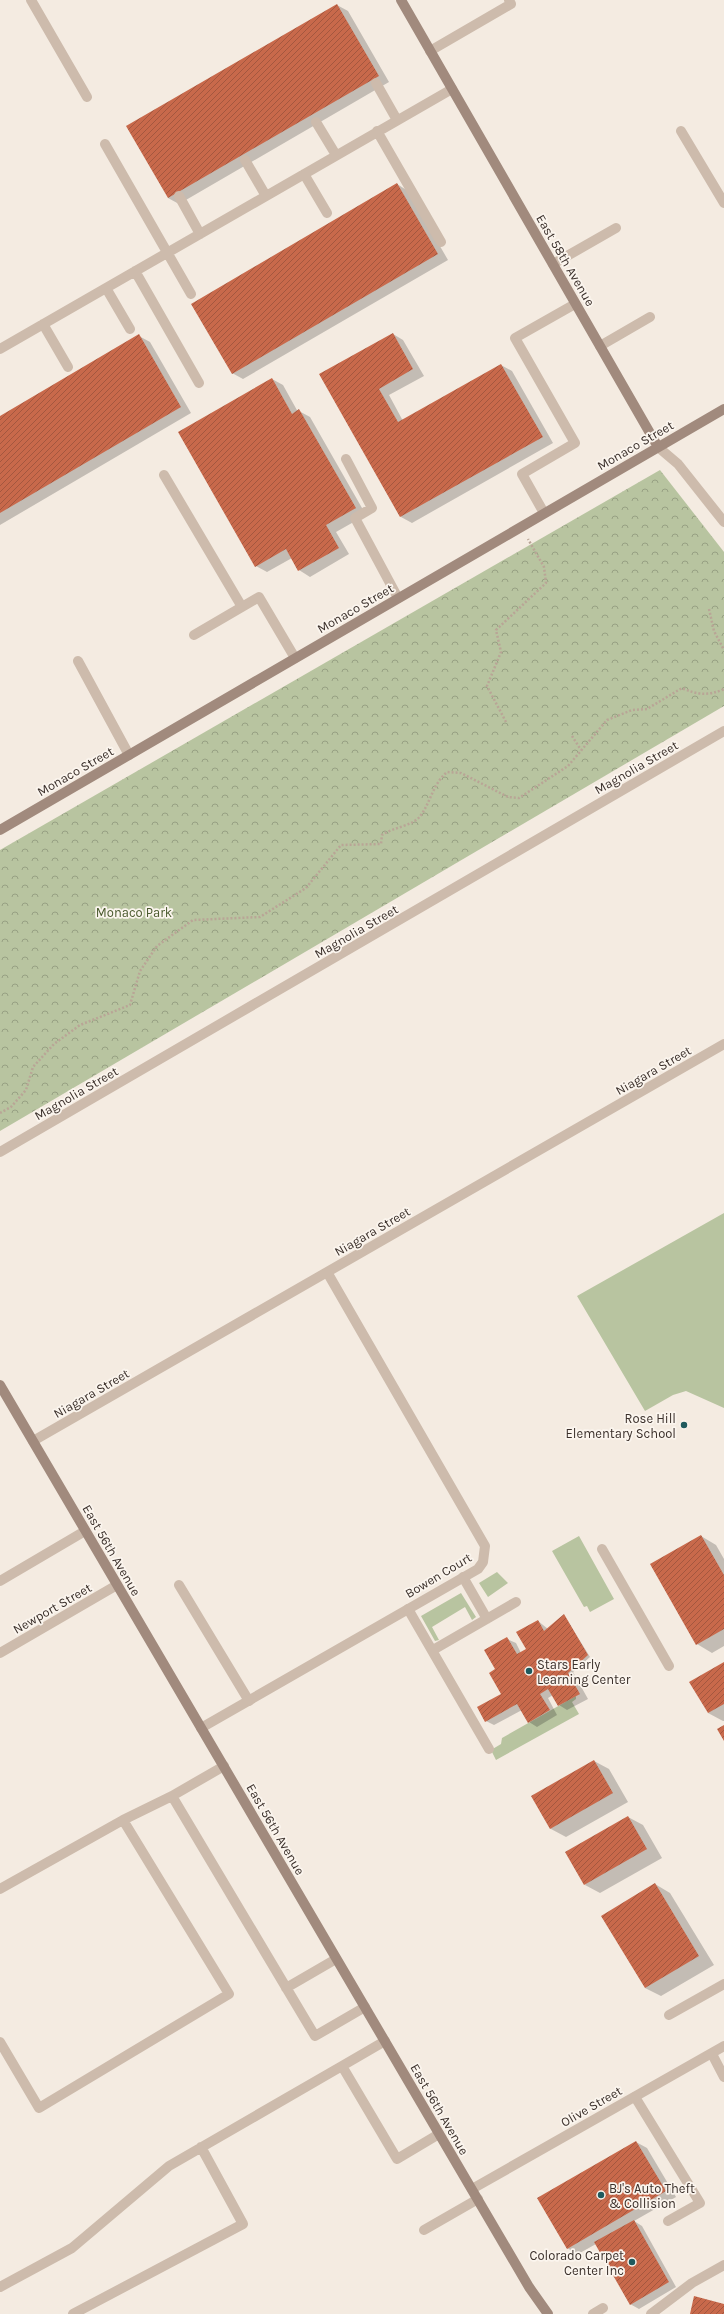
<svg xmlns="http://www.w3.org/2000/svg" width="724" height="2314" viewBox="0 0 724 2314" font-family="Karla,sans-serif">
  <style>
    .grass { fill: #b8c4a0 }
    .park { fill: url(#park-crowns) }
    .shadow { fill: #0003 }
    .building { fill: url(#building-hatch) }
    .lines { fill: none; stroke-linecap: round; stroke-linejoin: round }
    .path { stroke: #b9a596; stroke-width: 2.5; stroke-dasharray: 2 2; stroke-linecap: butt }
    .lane { stroke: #cdbbac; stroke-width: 10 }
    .street { stroke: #cdbbac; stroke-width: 10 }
    .secondary { stroke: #a18a7d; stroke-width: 10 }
    .poi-dot { fill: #1f5a5e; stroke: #fbf5ee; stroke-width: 1.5 }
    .labels { text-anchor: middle; stroke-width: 3.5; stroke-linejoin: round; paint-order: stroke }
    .street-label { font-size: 13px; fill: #3b302b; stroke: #fbf5ee }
    .park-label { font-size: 13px; fill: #4a5a2e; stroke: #fbf5ee }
    .poi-label { font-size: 13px; fill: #3b302b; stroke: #fbf5ee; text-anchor: end }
  </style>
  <defs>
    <pattern id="park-crowns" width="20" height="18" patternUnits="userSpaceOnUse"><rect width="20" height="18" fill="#b8c4a0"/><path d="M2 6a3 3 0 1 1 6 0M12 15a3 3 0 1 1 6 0" fill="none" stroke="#97a083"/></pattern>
    <pattern id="building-hatch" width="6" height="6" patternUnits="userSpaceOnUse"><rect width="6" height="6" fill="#c8694b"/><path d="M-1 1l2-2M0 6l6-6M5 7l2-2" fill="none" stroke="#a4573f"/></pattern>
  </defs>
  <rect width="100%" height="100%" fill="#f4ebe1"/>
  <path class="grass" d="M724,1213V1408L686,1391L673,1395L645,1411L577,1296Z
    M579,1536L614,1599L590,1612L587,1606L584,1607L552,1551Z
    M497,1572L508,1583L488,1597L479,1583Z
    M461,1593L476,1617L472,1620L465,1607L432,1627L439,1640L435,1641L421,1616Z
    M576,1696V1699L572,1702L579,1714L496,1760L491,1750L501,1744L502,1738Z"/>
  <path class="park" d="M660,470L724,552V706L0,1131V850Z"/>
  <path class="shadow" d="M337,5L348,11L389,82L179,204L168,198Z
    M397,184L408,191L448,260L243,379L232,373Z
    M393,334L403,340L424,376L389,395L403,421L501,365L512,371L553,443L412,523L401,517L321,374Z
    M139,336L150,342L191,413L0,525V417Z
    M272,379L283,385L298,412L299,411L310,417L366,515L336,532L349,554L310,577L299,570L292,558L267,572L256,566Z
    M701,1536L716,1545L724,1559V1646L712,1653L697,1644Z
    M564,1615L590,1657L573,1672L588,1699L567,1710L559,1705L553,1695L548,1698L557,1715L537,1727L529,1722L522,1710L494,1725L486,1721L502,1694L497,1669L507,1639L516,1643L521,1653L527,1649L538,1621L548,1629Z
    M724,1663V1721H723L708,1713Z
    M594,1761L609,1769L628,1802L566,1837L551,1829L533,1796Z
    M628,1817L643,1825L662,1858L600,1893L585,1885Z
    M655,1884L670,1893L714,1965L661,1996L645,1988Z
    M636,2142L647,2148L676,2197L634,2221L642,2226L676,2287L639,2309L630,2304L596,2244L578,2254L567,2248L539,2198Z"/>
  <path class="building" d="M337,4L379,76L168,198L126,126Z
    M397,183L438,254L232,374L191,304Z
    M393,333L413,369L379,389L398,422L501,364L543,437L400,517L319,374Z
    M139,334L181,407L0,513V416Z
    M272,378L292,414L299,409L356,508L326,525L339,548L298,571L286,549L255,567L178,432Z
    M701,1535L724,1575V1629L696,1645L650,1564Z
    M564,1614L588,1655L568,1673L580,1694L558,1706L548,1689L540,1694L550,1710L528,1723L517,1704L485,1722L477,1707L501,1694L489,1673L495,1669L484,1650L507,1637L517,1654L526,1649L516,1632L538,1620L544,1631Z
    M724,1662V1704L708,1713L689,1682Z
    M724,1725V1741L717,1729Z
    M594,1760L613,1793L550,1829L531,1796Z
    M628,1816L647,1849L584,1885L565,1852Z
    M655,1883L699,1956L645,1988L601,1916Z
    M636,2141L666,2191L567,2249L537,2198Z
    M634,2220L669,2282L630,2305L594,2242Z
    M694,2296L724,2304V2314H690Z"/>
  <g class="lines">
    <path class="path" d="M709,609L714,631L724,650
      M506,722L487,686L501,652L496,630L546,583L544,567L528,539
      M572,736L581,750
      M0,1113L11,1107L26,1090L33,1067L54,1044L80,1025L130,1005L140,971L157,946L193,920L260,917L306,888L341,845L381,844L382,835C393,827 414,826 421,815C431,801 433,784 447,772L461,773L508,797L519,798L568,766L607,720L632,710L647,709L682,688C697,695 709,696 724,689"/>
    <path class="lane" d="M31,0L87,97
      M430,51L511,4L509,0
      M376,83L397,120
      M316,122L336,155
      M377,131L441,242
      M681,131L724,203
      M105,144L191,294
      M245,160L266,196
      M304,174L327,213
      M179,196L200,234
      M553,264L616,228
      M135,271L199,383
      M106,288L130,329
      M43,324L68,367
      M600,346L650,317
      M0,349L452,89
      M346,459L372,508L355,518L398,598
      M164,475L242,607
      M544,513L522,474L575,443L515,338L575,304
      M194,635L259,597L295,658
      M78,661L129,755
      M602,1549L669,1666
      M463,1577L487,1619
      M0,1581L85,1531
      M179,1585L249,1701
      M408,1609L489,1749
      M433,1650L516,1602
      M172,1796L315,2036L365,2007
      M0,1889L123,1820L172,1796L224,1766
      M286,1988L336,1959
      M669,2015L724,1984
      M385,2041L342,2066L397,2159L439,2134
      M0,2042L39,2108L229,1994L123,1820
      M712,2054L724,2077
      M635,2097L700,2203L668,2221
      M424,2230L478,2199
      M0,2287L72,2248L169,2166L342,2066
      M73,2314L243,2224L201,2147
      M593,2314L603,2308
      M651,2314L692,2283L724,2265"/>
    <path class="street" d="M658,447L678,464L724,522
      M0,1152L724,731
      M33,1441L724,1044
      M0,1653L117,1585
      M201,1728L478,1569L483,1562L485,1546L327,1272
      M472,2189L724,2046"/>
    <path class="secondary" d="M401,0L658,447
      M0,830L724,409
      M0,1385L529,2287L548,2314"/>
  </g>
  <g class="poi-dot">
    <circle cx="684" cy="1425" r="4"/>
    <circle cx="529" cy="1671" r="4"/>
    <circle cx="601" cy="2195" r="4"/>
    <circle cx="632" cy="2262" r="4"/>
  </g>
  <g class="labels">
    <g class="street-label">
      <text transform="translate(566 260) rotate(60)" y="5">East 58th Avenue</text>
      <text transform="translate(635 445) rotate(-30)" y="5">Monaco Street</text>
      <text transform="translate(355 608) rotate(-30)" y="5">Monaco Street</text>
      <text transform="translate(636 767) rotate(-30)" y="5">Magnolia Street</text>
      <text transform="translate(75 771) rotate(-30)" y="5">Monaco Street</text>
      <text transform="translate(356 931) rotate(-30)" y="5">Magnolia Street</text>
      <text transform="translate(653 1070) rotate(-30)" y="5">Niagara Street</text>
      <text transform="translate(76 1093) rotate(-30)" y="5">Magnolia Street</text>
      <text transform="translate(372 1231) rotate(-30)" y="5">Niagara Street</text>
      <text transform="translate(91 1393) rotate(-30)" y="5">Niagara Street</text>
      <text transform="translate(112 1550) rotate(60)" y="5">East 56th Avenue</text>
      <text transform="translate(438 1575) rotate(-31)" y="5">Bowen Court</text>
      <text transform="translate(52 1608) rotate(-30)" y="5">Newport Street</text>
      <text transform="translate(276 1829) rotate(60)" y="5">East 56th Avenue</text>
      <text transform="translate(591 2106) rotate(-30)" y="5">Olive Street</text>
      <text transform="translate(440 2109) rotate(60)" y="5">East 56th Avenue</text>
    </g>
    <g class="park-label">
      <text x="134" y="917">Monaco Park</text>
    </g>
    <g class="poi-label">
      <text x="676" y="1423">Rose Hill<tspan x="676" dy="15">Elementary School</tspan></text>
      <text x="537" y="1669" text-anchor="start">Stars Early<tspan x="537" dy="15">Learning Center</tspan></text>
      <text x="609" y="2193" text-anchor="start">BJ's Auto Theft<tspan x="609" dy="15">&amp; Collision</tspan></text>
      <text x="624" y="2260">Colorado Carpet<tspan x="624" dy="15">Center Inc</tspan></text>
    </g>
  </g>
</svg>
